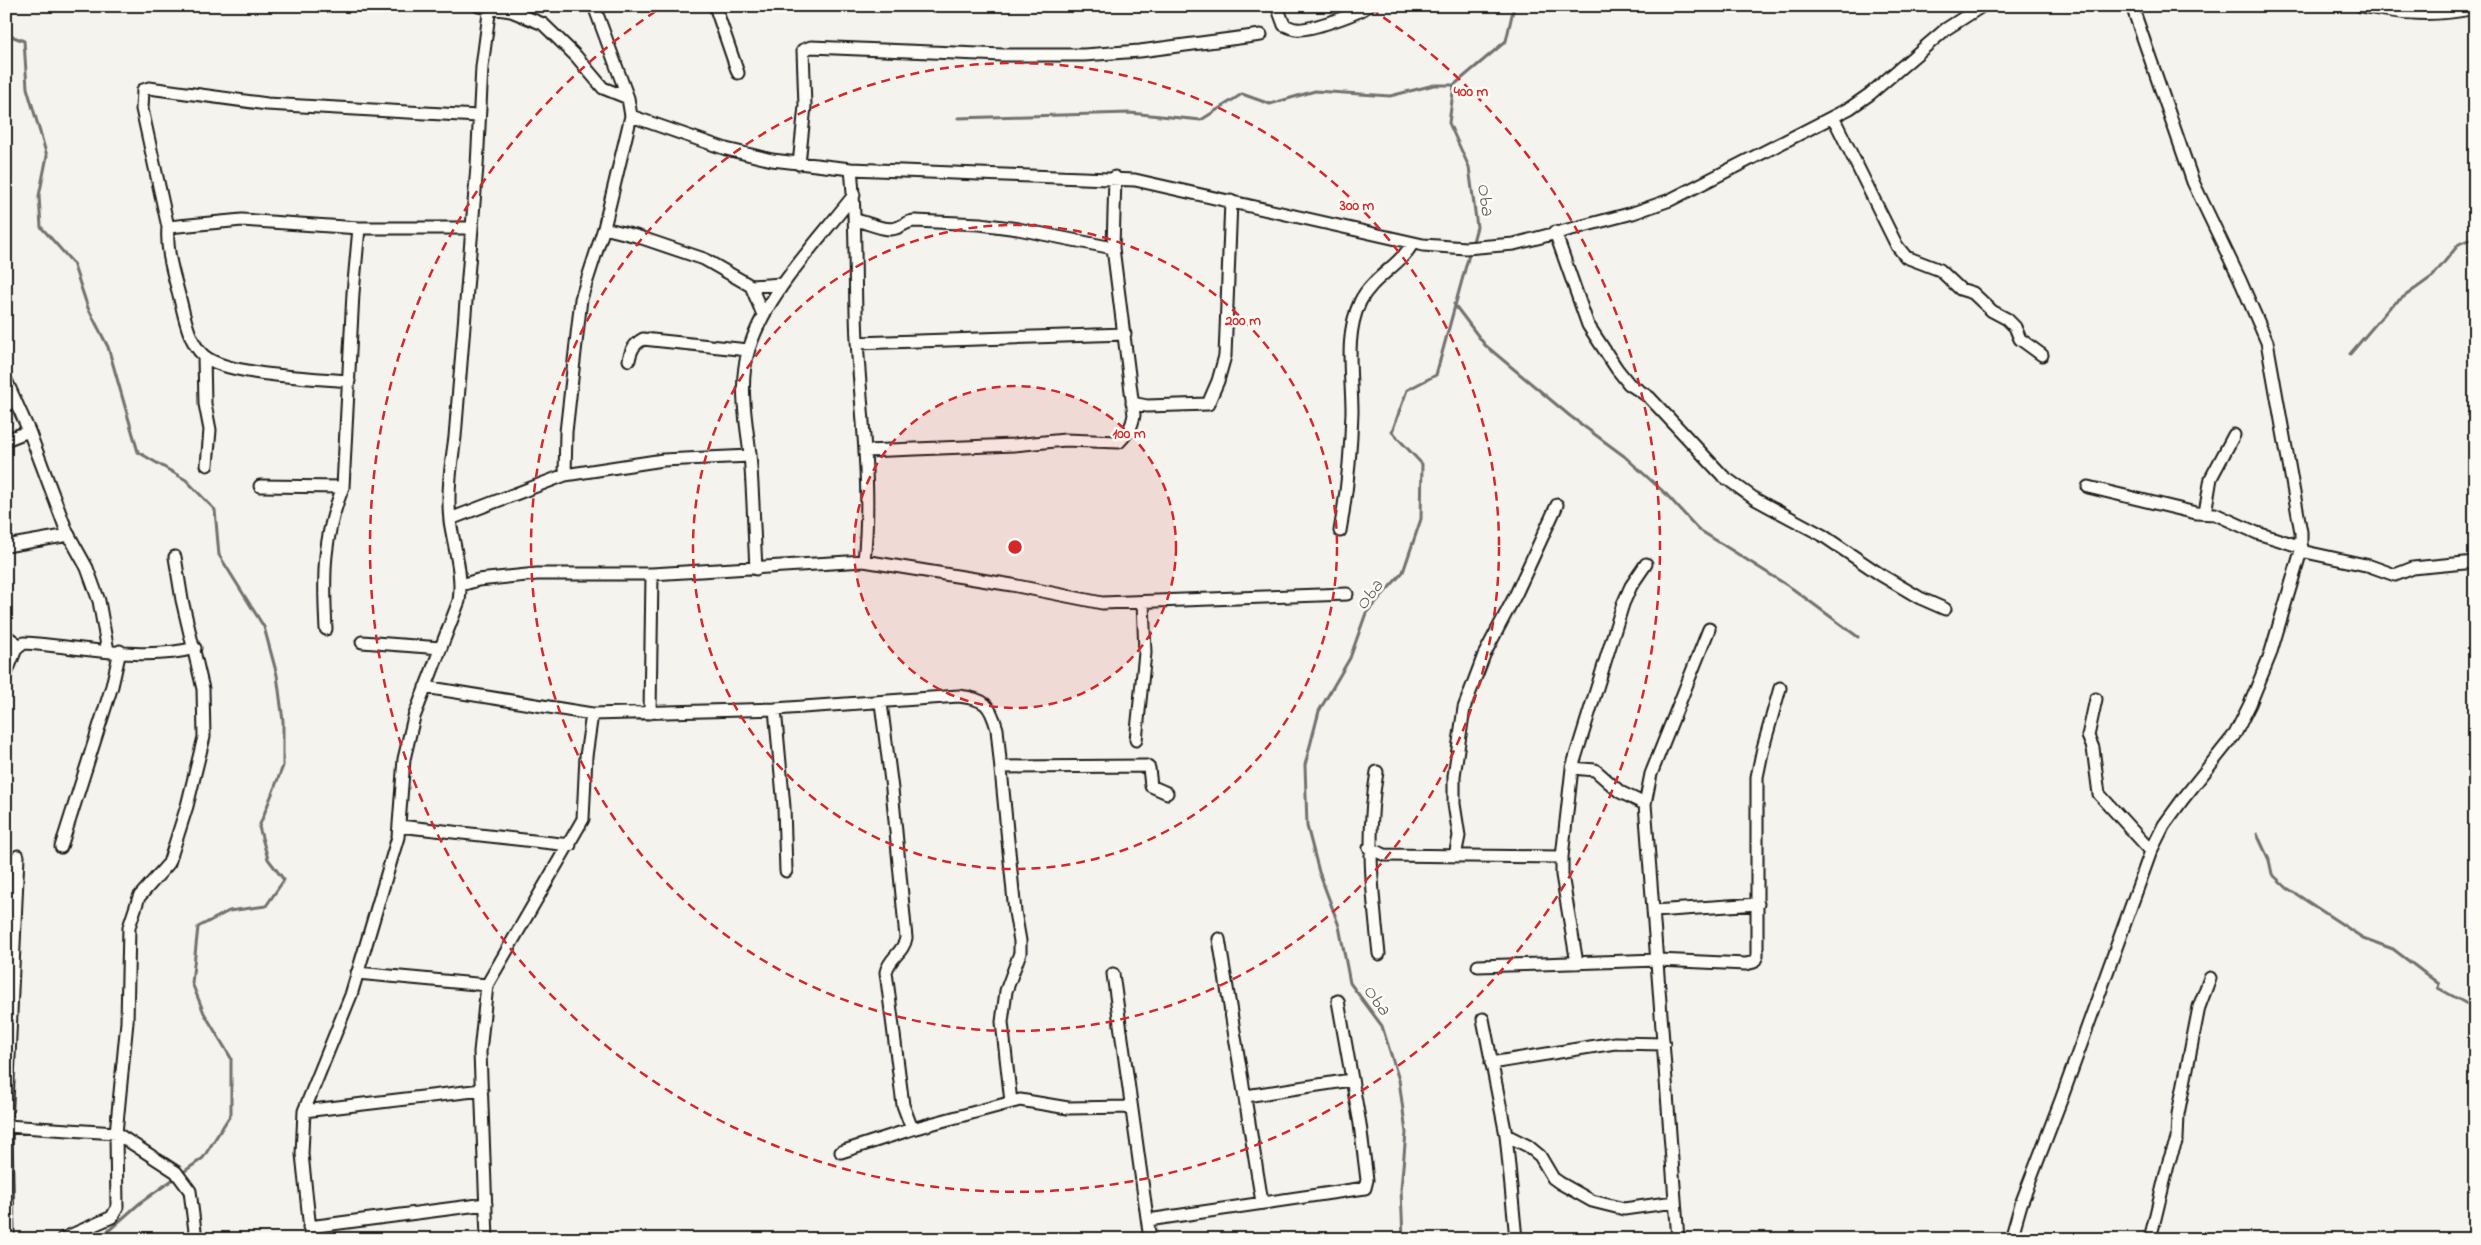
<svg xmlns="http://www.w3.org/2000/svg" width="2481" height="1245" viewBox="0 0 2481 1245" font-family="'Indie Flower',sans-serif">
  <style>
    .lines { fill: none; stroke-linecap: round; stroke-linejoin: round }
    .stream { stroke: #72716f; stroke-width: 3 }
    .minor-casing { stroke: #1c1c1c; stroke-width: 15 }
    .minor { stroke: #fdfcf7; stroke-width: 11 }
    .ring { fill: none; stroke: #d62828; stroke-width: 2.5; stroke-dasharray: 9 6 }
    .labels { text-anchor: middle; stroke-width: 5; stroke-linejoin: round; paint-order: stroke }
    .water-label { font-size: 19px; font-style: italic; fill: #5c5c5a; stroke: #fdfcf7 }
    .centre { fill: #d62828; stroke: #fdfcf7; stroke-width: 2.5 }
    .ring-label { font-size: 15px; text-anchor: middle; font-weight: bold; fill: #d62828; stroke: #fdfcf7; stroke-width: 5; stroke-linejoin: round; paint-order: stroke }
  </style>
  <rect width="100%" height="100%" fill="#f4f3ee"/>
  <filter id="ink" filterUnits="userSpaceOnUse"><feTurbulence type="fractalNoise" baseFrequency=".02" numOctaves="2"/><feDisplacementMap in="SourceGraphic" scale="10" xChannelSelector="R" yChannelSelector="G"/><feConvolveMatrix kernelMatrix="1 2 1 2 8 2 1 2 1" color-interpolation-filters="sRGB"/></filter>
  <g filter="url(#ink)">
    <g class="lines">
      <path class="stream" d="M6,34L24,41L27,88L47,156L39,196L41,227L73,263L88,308L108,347L138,452L186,480L215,510L219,555L264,627L277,675L283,721V766L259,827L268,859L284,880L266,906L229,911L198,927L192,983L204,1013L231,1058V1114L203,1158L140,1203L99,1239
        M958,118L1130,113L1201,120L1242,94L1270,104L1315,91L1390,96L1434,85H1454
        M1472,245L1477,227L1469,167L1449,123L1454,85L1506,41L1514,6
        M1454,304L1485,345L1570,416L1624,456L1666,494L1698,529L1793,589L1858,637
        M2350,354L2391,306L2433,276L2459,244L2475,237
        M2257,834L2269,860L2272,874L2287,888L2363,938L2393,949L2439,984L2438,988L2469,1005L2475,1016
        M1403,1239L1401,1189L1406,1133L1399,1080L1382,1026L1350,983L1339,926L1319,872L1307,826L1305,765L1319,711L1350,658L1366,613L1403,572L1421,519L1422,464L1392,432L1407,390L1436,375L1470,251"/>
      <g class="minor-casing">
        <path id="minor" d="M479,6L511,11L543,24L576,56L603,88L628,98L631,116L726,149L772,160L851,169L1135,180L1423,245L1466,248L1514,244L1633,213L1670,200L1850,108L1870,94L1946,29L1982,6
          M594,6L628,98
          M715,6L738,73
          M1277,6L1284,25C1288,26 1292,29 1296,29C1309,31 1357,14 1368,6
          M2361,6C2403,14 2433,17 2475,8
          M1833,117L1897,246L1906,257L1940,270L1960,289L1973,293L1992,311L2007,319L2015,327L2020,339L2042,355
          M799,164L805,106L803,50L811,47L1003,55H1084L1140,51L1261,35
          M851,169C857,226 854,283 857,340C861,414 872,487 864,561
          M855,220C867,222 885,232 896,228C903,226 907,221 915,221L980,224L1018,229L1113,248
          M168,227L142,109L143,90L149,88L267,104L478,116
          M604,228L636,236L704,259L751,286L763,315
          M1555,232L1588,325L1617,369L1629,384L1649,397L1723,476L1755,499L1822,535L1881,575L1920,598L1945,609
          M751,286L782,284
          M857,343L1125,334
          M204,356L205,404L210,430L207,465
          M629,360C631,350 634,344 643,339L748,350
          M6,380L29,431L67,532L87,568L99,601L108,651
          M349,381C318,378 225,376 203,355C188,341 184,314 179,295C173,272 166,251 168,227L242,220L359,228H472
          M1132,403L1147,406L1208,404L1218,381L1225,356L1231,201
          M6,440L29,431
          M866,451L1014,445L1065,440L1119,442C1128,433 1132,427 1134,415L1113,248L1115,177
          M565,475L566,432L581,299L604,228L631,116
          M260,486L343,487
          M2088,487L2196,513L2215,514L2257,533L2302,547
          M2205,513L2211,478L2234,435
          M450,519L565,475L663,460L750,456
          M1340,531C1347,492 1351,452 1352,412C1352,376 1344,336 1360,302C1372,277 1399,267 1413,243
          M6,546L69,535
          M2301,551L2370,566L2395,575L2413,568L2475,562
          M756,569C754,531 753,492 750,454C746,420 738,383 749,349C766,294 818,241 854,195
          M461,585L478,580L537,574H652L864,561L1012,585L1102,603L1347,594
          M326,629C323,575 323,537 343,487L353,293L359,228
          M6,636L19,645
          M362,642L441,648
          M6,674L16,649L24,643C76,646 144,662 195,648
          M425,687L592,714L775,709L959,696C985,699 990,704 997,729L1015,912L1020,941V953L1006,991L1002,1022L1011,1102
          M2096,699L2088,736L2093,748L2099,794L2151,851
          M881,703L892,789L906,938C904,952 889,958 886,972L903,1105L912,1129
          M775,709L784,807L786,871
          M650,713L652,574
          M1136,740L1145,653L1143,602
          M1001,767L1146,766L1149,768L1151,786L1167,793
          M1572,768L1595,770L1620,792L1645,804
          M1377,772C1366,835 1372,891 1379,954
          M399,826L570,845
          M61,847L112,686L120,651
          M1369,848L1385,855L1562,857
          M1455,856L1459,836L1454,804V776L1464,708L1484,655L1516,594L1557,505
          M1654,911L1758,904
          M1219,939L1262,1202
          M1577,963L1562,875V857L1572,768L1623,604L1631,586L1646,564
          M1478,966L1658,960L1746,964L1754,962L1757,956V777L1763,748L1780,688
          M357,973L487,985
          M1113,974L1150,1239
          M1483,1019L1506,1135L1516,1239
          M1491,1063L1615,1043L1664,1044
          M1246,1096L1351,1080
          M304,1111L482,1090
          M6,1125L18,856
          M6,1126L116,1133L176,1172L190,1191L196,1239
          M6,1129L8,1239
          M1506,1135L1528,1146L1540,1156L1553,1178L1560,1183L1592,1201L1624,1209L1674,1202
          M841,1152L912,1129L1020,1100L1068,1108L1130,1107
          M1148,1220L1365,1188L1367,1180L1360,1124L1338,1001
          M309,1227L486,1204
          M62,1239L112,1217L117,1208L116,1133L127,1022L129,927L139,897L169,863L187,806L204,737L203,689L182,600L175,557
          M311,1239L302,1154L304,1111L351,995L398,837L404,759L414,717L459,601C463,574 454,547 450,521C447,492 451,465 455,437L477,166L482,67L490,6
          M487,1239L480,1052L487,985L583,819L586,756L592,714
          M1678,1239L1645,804L1651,774L1709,629
          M2011,1239L2021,1204L2061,1100L2151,851L2164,825L2183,799L2235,734L2250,704L2270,655L2301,551V532L2267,342L2240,280L2193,182L2132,6
          M2150,1239L2169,1161L2177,1139L2178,1114L2199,1007L2210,978"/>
      </g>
      <use href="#minor" class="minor"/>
    </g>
  </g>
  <circle cx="1015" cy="547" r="161" fill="#d62828" fill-opacity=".12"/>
  <g class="ring">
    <circle cx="1015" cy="547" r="161"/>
    <circle cx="1015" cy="547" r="322"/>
    <circle cx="1015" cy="547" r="484"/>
    <path d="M1371 9A645 645 0 1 1 659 9"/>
  </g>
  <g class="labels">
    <g class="water-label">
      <text transform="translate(1487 199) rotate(82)" y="7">Oba</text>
      <text transform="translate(1368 594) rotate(-52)" y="7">Oba</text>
      <text transform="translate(1378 999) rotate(54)" y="7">Oba</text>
    </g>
  </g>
  <circle cx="1015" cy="547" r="8" class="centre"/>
  <g class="ring-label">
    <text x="1471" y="96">400 m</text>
    <text x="1357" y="210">300 m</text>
    <text x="1243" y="325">200 m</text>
    <text x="1129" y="438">100 m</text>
  </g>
  <rect width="2481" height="1245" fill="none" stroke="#fdfcf7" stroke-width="25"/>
  <rect x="12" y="12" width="2456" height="1220" fill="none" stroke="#1c1c1c" stroke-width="2" filter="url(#ink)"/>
</svg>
